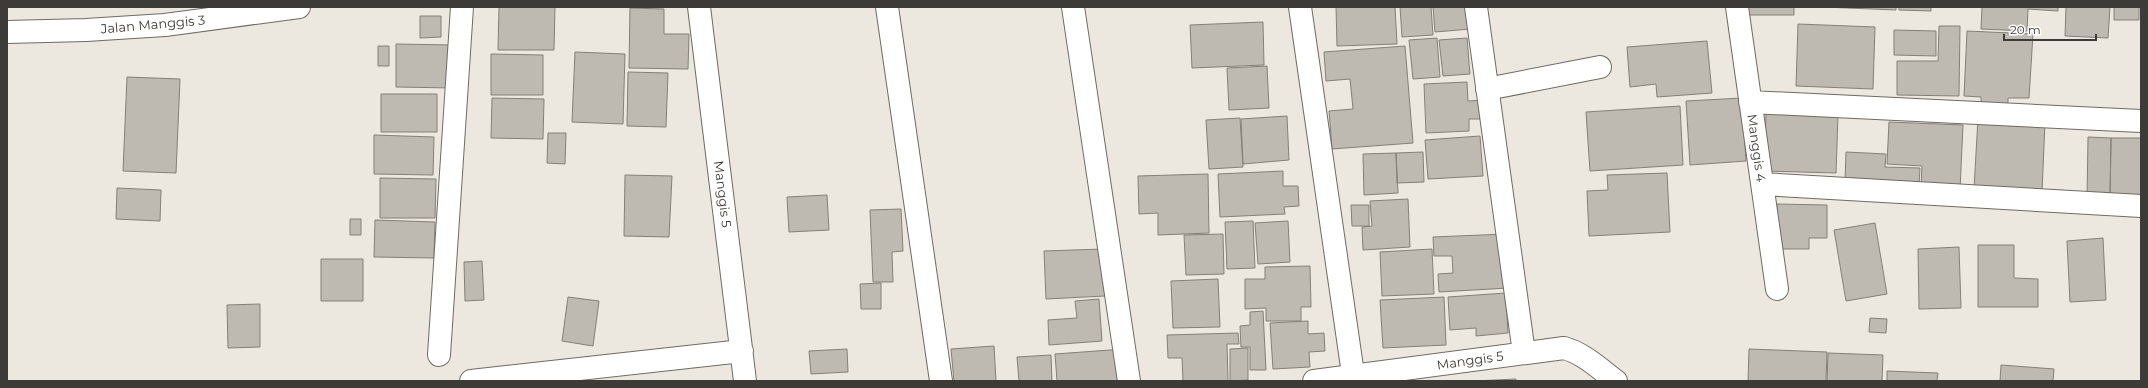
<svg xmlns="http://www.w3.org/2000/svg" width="2148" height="388" viewBox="0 0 2148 388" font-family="Montserrat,sans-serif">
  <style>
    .building { fill: #bebab1; stroke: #848078 }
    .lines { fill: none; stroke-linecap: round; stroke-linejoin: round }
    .minor-casing { stroke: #6f6b63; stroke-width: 24 }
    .minor { stroke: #fff; stroke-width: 22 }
    .labels { text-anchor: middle; stroke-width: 3; stroke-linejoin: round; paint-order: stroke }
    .street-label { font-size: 13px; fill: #3d3b37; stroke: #fff }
  </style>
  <rect width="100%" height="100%" fill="#ece8df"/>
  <path class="building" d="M499,7H555L554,50H498Z
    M1336,7H1395L1397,44L1337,46Z
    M1400,7H1431L1433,35L1402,37Z
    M1433,7H1469L1471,29L1435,32Z
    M1745,7H1794V15H1745Z
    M1823,7H1896V10Z
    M1899,7H1931V11L1899,10Z
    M1982,7H2058V11L2028,9L2027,31L1981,29Z
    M2066,7H2110L2108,38L2065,36Z
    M2114,7H2139V20H2114Z
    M630,8L664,9V34H689L688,69L629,68Z
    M420,16H441V37L420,38Z
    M1263,22L1264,65L1192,68L1190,25Z
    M1798,24L1875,27L1873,89L1796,86Z
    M1939,26H1960L1959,96L1897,95V61H1938Z
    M1894,30L1936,31V56L1894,55Z
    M1967,31L2033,34L2029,98H2008V108L1981,107V97L1964,96Z
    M1437,38L1440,77L1413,79L1409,40Z
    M1467,38L1470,74L1443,76L1439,40Z
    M1707,41L1712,93L1657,97L1656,84L1630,87L1627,47Z
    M396,44L453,45V88L396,87Z
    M378,46H389V66H378Z
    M1405,46L1413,143L1332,149L1329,111L1353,109L1350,79L1326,81L1324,52Z
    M575,52L625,54L623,124L572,122Z
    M491,54L543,55V95H491Z
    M1267,66L1269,108L1229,110L1227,68Z
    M628,72L668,73L666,127L627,126Z
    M127,77L180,79L176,173L123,171Z
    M1467,82L1468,101L1484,100L1485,119H1469V131L1426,133L1424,84Z
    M381,94H437V132H381Z
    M492,98L544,99L543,139L491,138Z
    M1742,98L1746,161L1690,165L1686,101Z
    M1680,106L1683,165L1590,171L1586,112Z
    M1766,114L1838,116L1836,173L1764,171Z
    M1287,116L1289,160L1243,164L1241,119Z
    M1240,118L1243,167L1209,169L1206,120Z
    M1978,118L2045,122L2042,192L1974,189Z
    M1889,122L1963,125L1960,190L1921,187L1922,166L1887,164Z
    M548,133H566L565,164L547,163Z
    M374,135L434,137L433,175L374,174Z
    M1480,136L1483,176L1428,179L1425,140Z
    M2088,137L2111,138L2110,200L2087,199Z
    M2111,138H2141V200H2110Z
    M1423,152L1424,182L1397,183L1396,153Z
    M1846,152L1886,154L1885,167L1920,168L1919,185L1845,182Z
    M1396,153L1398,193L1364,195L1363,154Z
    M1283,171V186H1298L1299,206L1284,207L1285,214L1220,217L1218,174Z
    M1667,173L1670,232L1589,236L1587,191L1608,190L1607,175Z
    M1208,174L1209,233L1158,235V213L1139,214L1138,176Z
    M625,175L672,176L669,237L624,236Z
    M380,178L436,179L435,218H380Z
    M117,188L161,190L160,221L116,219Z
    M827,195L829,230L789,232L787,197Z
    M1408,199L1410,247L1363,250L1362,227L1372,226L1370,201Z
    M1777,204L1827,205V238H1809V249H1777Z
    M1351,205H1369V226H1352Z
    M901,209L903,251L892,252L893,282H873L870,210Z
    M350,219H361V235H350Z
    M375,220L435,222L434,258L374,257Z
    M1253,221L1255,268L1227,269L1225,222Z
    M1288,221L1290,262L1258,264L1255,223Z
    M1875,223L1887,294L1846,301L1834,230Z
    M1223,234L1224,274L1186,275L1184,235Z
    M1506,234L1508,288L1439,292L1438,274L1453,273L1452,256H1434L1433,237Z
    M2103,238L2106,300L2070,302L2067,241Z
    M1978,245H2014V278L2038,279V307H1978Z
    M1959,247L1961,308L1919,309L1918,249Z
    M1103,249L1105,296L1046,299L1044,251Z
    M1432,249L1434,294L1382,296L1380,252Z
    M321,259H363V301H321Z
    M482,261L484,300L465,301L464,262Z
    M1310,266L1311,307H1301V321H1266V308L1245,309V279H1265V267Z
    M1218,279L1220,327L1173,328L1171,281Z
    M881,283V309H861L860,284Z
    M1506,293L1508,333L1476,336V328L1450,330L1448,297Z
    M568,297L599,301L593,346L562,341Z
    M1444,297L1446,345L1383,348L1380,300Z
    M1099,299L1102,341L1049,345L1048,320L1077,318L1075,301Z
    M260,304V347L228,348L227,305Z
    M1263,311L1266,370H1250V347H1241L1240,326L1250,325V312Z
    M1870,318L1887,319L1886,333L1869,332Z
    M1308,321V334L1324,333L1325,351L1309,352L1310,367L1273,369L1270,323Z
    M1238,333L1239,344H1227L1228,381H1183L1182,358H1168L1167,335Z
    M994,346L996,381H954L951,349Z
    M1248,348V380L1230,381V349Z
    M847,349L848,372L811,374L809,351Z
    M1124,349L1126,381H1057L1055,354Z
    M1749,349L1827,352L1826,381H1748Z
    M1828,353L1883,355L1882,381H1827Z
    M1051,355L1052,381H1019L1017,357Z
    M2001,365L2054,369L2053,381H2000Z
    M1887,371L1938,373L1937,381H1887Z
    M1516,379V381H1475Z"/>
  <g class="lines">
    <g class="minor-casing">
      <path id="minor" d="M699,7L745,381
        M887,7L941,381
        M1073,7L1129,381
        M1300,7L1354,381
        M1476,7L1524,353
        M1737,7L1777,289
        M7,32L86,30L165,25L299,7
        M1487,89L1600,67
        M1750,102L2141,121
        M1762,184L2141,206
        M439,355L462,7
        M471,381L742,351
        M1314,381L1564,348C1583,353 1600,369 1616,381"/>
    </g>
    <use href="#minor" class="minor"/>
  </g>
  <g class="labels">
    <g class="street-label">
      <text transform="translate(153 24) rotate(-5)" y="5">Jalan Manggis 3</text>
      <text transform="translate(1757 148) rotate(82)" y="5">Manggis 4</text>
      <text transform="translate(723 194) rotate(83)" y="5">Manggis 5</text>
      <text transform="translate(1470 360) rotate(-8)" y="5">Manggis 5</text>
    </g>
  </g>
  <rect width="2148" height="388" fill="none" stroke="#3d3b37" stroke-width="16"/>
  <path d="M2004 34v6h92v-6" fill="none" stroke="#3d3b37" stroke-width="2"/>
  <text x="2010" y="34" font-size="12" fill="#3d3b37" stroke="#ffffff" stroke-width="3" paint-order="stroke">20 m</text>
</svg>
